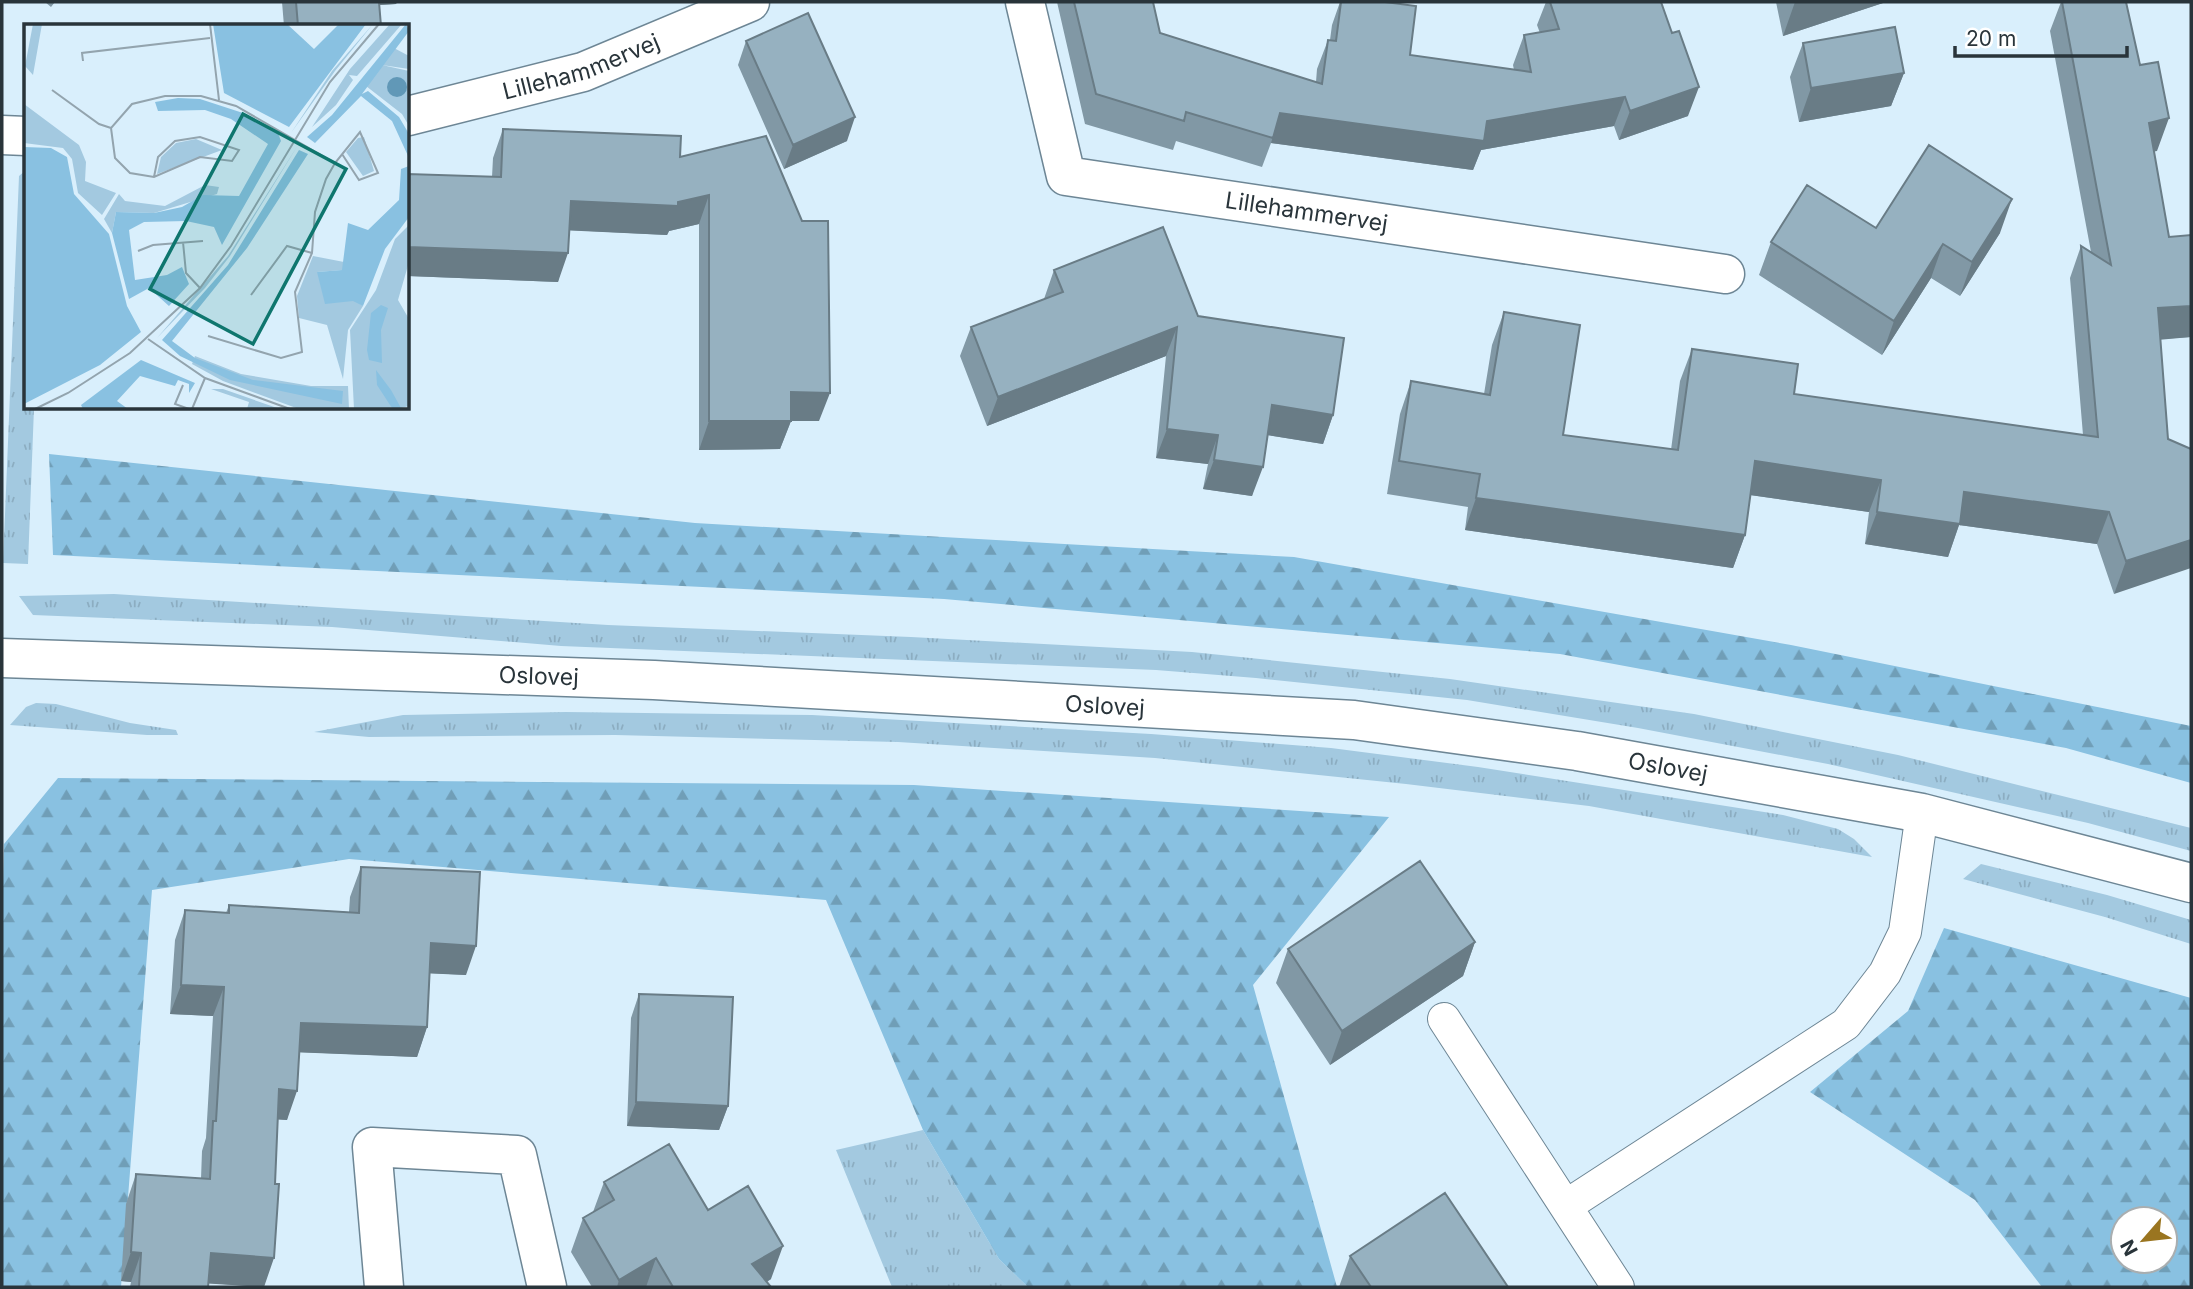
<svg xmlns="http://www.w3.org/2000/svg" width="2193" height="1289" viewBox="0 0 2193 1289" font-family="Inter,sans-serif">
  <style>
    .grass { fill: url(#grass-tufts) }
    .forest { fill: url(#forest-firs); fill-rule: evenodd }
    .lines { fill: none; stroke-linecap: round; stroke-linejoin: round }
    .lane-casing { stroke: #6d8695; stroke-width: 34 }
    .street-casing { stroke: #6d8695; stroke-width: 41 }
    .secondary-casing { stroke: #6d8695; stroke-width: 41 }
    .lane { stroke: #fff; stroke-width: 32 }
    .street { stroke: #fff; stroke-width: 38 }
    .secondary { stroke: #fff; stroke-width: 38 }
    .wall { fill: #8198a5 }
    .shaded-wall { fill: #697c86 }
    .building { fill: #96b1c0; stroke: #697c86; stroke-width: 2 }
    .labels { text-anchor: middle; stroke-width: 5; stroke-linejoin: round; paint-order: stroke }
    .street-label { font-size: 23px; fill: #29343a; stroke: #fff }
    .inset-road { fill: none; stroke: #93a4ae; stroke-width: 2 }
    .view { fill: #0f766e; fill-opacity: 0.15; stroke: #0f766e; stroke-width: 3.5 }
    .inset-edge { fill: none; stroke: #29343a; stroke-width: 3.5 }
  </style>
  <defs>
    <pattern id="grass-tufts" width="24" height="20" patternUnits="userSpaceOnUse" patternTransform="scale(1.75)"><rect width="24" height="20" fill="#a3c9e0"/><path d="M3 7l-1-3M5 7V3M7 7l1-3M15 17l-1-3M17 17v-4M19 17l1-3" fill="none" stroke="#8cadc1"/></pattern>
    <pattern id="forest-firs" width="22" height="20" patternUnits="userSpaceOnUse" patternTransform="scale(1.75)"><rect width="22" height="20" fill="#89c1e1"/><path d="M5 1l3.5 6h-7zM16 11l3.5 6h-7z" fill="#709eb7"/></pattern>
  </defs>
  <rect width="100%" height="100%" fill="#d9effc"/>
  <path class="grass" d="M26,170V408H34L28,564L3,563L19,176Z
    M114,594L608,625L911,637L1192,652L1450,679L1694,714L1898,755L2191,828V851L2088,823L1828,764L1638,728L1467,700L1256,678L1156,670L561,646L332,627L33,615L19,596Z
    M36,703L56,704L130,723L176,730L178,735H147L10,725L26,707Z
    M566,712L812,715L1151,734L1331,748L1478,767L1783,815L1838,829L1854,839L1872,857L1589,806L1406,784L1155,758L898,742L615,735L369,737L314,732L403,715Z
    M1981,864L2107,895L2191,920V944L2105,917L1963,879Z
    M923,1130L999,1259L1028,1287H892L836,1150Z"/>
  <path class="forest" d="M49,454L695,523L1294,557L1791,645L2191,726V783L2066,748L1560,654L944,599L53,555Z
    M58,778L914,785L1389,817L1253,985L1337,1287H1028L999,1259L923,1130L826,900L349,859L152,890L121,1287H2V923L4,844Z
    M1944,928L2191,998V1287H2042L1975,1200L1810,1092L1908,1011ZM2123,1219H2165V1261H2123Z"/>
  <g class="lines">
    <g class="lane-casing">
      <path id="lane" d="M1444,1019L1618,1287
        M1566,1206L1846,1024L1885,973L1905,932L1922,813"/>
    </g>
    <g class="street-casing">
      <g id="street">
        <path id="s1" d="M1025,2L1066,176L1725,274"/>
        <path id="s2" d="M408,116L583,72L750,2"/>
        <path d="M2,135L26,136"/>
        <path d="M384,1287L372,1147L517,1155L547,1287"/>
      </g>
    </g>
    <g class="secondary-casing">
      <g id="secondary">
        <path id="s3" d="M2,658L654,680L1354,720L1577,751L1922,813L2191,883"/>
      </g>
    </g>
    <use href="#lane" class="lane"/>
    <use href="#street" class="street"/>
    <use href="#secondary" class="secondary"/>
  </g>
  <path class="wall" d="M45,2H55L51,7Z
    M282,2H397L396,4L379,5L381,26H284Z
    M1057,2H1153L1160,33L1316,82L1317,69L1328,40H1330L1332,25L1340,2L1410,55L1514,70L1513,65L1524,35L1540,33L1537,25L1546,2H1661L1688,116L1619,140L1614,126L1481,150L1473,170L1271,143L1262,167L1176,141L1173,150L1085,124Z
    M1776,2H1886L1783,36Z
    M2061,2H2126L2157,151H2154L2169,237L2191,235V337L2160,339L2168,439L2191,449L2114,594L2097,544L1959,525L1948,557L1865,544L1869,512L1750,495L1745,535L1733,568L1465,530L1468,507L1387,494L1400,414L1411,381L1484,394L1492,345L1504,312L1563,435L1671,450L1680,381L1692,349L1794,394L2083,435L2070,278L2081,246L2091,252L2050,31Z
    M746,41L847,141L784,169L738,65Z
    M1803,43L1904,73L1891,106L1799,122L1790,77Z
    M503,129L680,157L766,136L819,421H791L780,449L699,450V224L669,231L667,235L569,230L558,282L408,276V174L492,177L493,158Z
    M1876,228L2000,233L1960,296L1931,278L1882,355L1759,275L1771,242Z
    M1054,270L1198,316L1333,415L1323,444L1267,435L1252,496L1203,489L1208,464L1156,458L1166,356L987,426L960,356L971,327L1044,299Z
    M361,867L466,975L430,973L427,1027L417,1057L299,1052L287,1120L278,1119L264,1287L209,1283L208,1287H130L131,1282L121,1281L126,1204L136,1174L201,1179L202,1151L206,1138L213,1016L170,1014L175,940L185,910L226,913L229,905L349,912L350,897Z
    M1475,942L1463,976L1330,1065L1276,983L1288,949Z
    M639,994L728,1106L719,1130L627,1126L631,1018Z
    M604,1182L708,1210L771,1279L767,1282L771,1287H592L571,1252L583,1218L593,1212Z
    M1350,1256L1508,1287H1339Z"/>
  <path class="shaded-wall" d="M366,2H397L396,4L365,6Z
    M1795,2H1886L1783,36Z
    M1904,73L1891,106L1799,122L1811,88Z
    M1699,87L1688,116L1619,140L1630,111Z
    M1625,97L1614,126L1481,150L1473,170L1271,143L1280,113L1487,121Z
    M855,117L847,141L784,169L793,145Z
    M2169,118L2157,151L2137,155L2149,123Z
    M709,195L699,224L669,231L667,235L560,230L571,201L678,202Z
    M2012,199L2000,233L1960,296L1972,262Z
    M1943,244L1931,278L1882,355L1894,321Z
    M408,247L568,253L558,282L408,276Z
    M2191,306V337L2146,341L2158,308Z
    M1177,327L1166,356L987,426L998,397Z
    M791,392L830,393L819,421H791L780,449L699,450L709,421Z
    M1272,405L1333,415L1323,444L1261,434Z
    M1167,429L1218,435L1208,464L1156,458Z
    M1214,460L1263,467L1252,496L1203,489Z
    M1755,461L1881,480L1869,512L1743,494Z
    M1964,492L2109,512L2097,544L1959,525L1948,557L1865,544L1877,512Z
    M1476,498L1745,535L1733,568L1465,530Z
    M2191,540V568L2114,594L2126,561Z
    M1475,942L1463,976L1330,1065L1342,1031Z
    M431,943L476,946L466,975L420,973Z
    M181,985L224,987L213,1016L170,1014Z
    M301,1023L427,1027L417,1057L290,1052Z
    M279,1089L297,1091L287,1120L268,1119Z
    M636,1102L728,1106L719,1130L627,1126Z
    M783,1246L771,1279L757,1287L752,1264Z
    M131,1252L141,1253L131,1282L121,1281Z
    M211,1253L274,1258L264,1287L200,1283Z
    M656,1258L646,1287H617L619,1280Z"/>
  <path class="building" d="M296,2H379L381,26H298Z
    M1074,2H1153L1160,33L1322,84L1328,40L1336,41L1341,2H1385L1416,6L1410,55L1531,72L1524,35L1559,29L1550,2H1661L1672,33L1679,31L1699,87L1630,111L1625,97L1487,121L1484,141L1280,113L1273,138L1186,112L1184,121L1096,94Z
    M2062,2H2126L2140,65L2158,62L2169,118L2149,123L2169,237L2191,235V306L2158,308L2168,439L2191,449V540L2126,561L2109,512L1964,492L1960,524L1877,512L1881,480L1755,461L1745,535L1476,498L1480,474L1399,461L1411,381L1490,395L1504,312L1580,325L1563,435L1678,450L1692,349L1798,364L1794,394L2098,437L2081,246L2111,265Z
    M808,13L855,117L793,145L746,41Z
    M1895,27L1904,73L1811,88L1803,43Z
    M503,129L681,136L680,157L766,136L802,221H828L830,393L791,392V421H709V195L678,202V206L571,201L568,253L408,247V174L501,177Z
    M1929,145L2012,199L1972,262L1943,244L1894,321L1771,242L1807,185L1876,228Z
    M1163,227L1198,316L1344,338L1333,415L1272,405L1263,467L1214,460L1218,435L1167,429L1177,327L998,397L971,327L1063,292L1054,270Z
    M1420,861L1475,942L1342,1031L1288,949Z
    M361,867L480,872L476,946L431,943L427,1027L301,1023L297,1091L279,1089L275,1184H279L274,1258L211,1253L208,1287H139L141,1253L131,1252L136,1174L210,1179L213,1121H216L224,987L181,985L185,910L229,913V905L359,913Z
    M639,994L733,997L728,1106L636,1102Z
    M669,1144L708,1210L748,1186L783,1246L752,1264L771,1287H673L656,1258L619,1280L583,1218L614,1200L604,1182Z
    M1445,1193L1508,1287H1371L1350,1256Z"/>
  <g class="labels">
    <g class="street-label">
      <text dy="8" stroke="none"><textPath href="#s2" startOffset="180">Lillehammervej</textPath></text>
      <text dy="8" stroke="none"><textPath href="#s1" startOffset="422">Lillehammervej</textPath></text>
      <text dy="8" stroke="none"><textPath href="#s3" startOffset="537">Oslovej</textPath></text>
      <text dy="8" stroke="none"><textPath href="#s3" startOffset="1104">Oslovej</textPath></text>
      <text dy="8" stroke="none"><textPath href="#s3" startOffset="1671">Oslovej</textPath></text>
    </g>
  </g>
  <g transform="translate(24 24)">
    <rect width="385" height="385" fill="#d9effc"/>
    <path d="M9,0H18L9,51L1,42ZM349,0L311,47L267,109L308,47ZM366,0H378L333,52L325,51L329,56L312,81L288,103L326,45ZM370,24L385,32V45L358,41L385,47V102L378,90L342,62ZM0,80L55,121L62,138L61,157L92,169L78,191L54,169L48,135L39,124L0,119ZM340,113L350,147L339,152L322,128L334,114ZM172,115L198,126L133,150L137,133L152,119ZM274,121L206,232L181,264L133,314L204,232ZM181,161L195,163L193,170L130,189L92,188L88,209L80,195L95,170L101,177L141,182ZM385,201V238L374,276L385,295V382L377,384L363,368L368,384L330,385L326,306L352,266L371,215ZM289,232L320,238L319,246L293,248L339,282L324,306L319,355L303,301L275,294L273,272ZM171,332L217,350L287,362H324L325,385H275L199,357L168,340ZM187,365H199L256,385H223L225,378Z" fill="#a3c9e0"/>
    <path d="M189,0H263L290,25L315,0H342L265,103L200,69ZM382,0L385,7L338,70L344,67L375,93L385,110V134L368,97L337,72L291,119L283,113L308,91ZM154,74L176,75L219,89L254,109L257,117L198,221L190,203L162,197L120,198L105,206L111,256L143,251L158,243L165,260L145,282L125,264L105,275L88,209L92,188L130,189L158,183L179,171L215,172L244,120L207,95L181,86L134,87L131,78ZM0,123L27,124L43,133L50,170L85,210L103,282L117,308L76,341L0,380ZM275,126L284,130L223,224L148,317L171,334L229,356L319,367L318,380L206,356L156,332L138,316L204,241ZM385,142V193L361,225L339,282L329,277L301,280L293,248L318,246L324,199L344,206L375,176L377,145ZM357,281L364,284L357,306L358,339L345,336L343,326L347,289ZM117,336L171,359L165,369V360L154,356L151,362L116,352L93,377L104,385H59L57,381ZM352,346L367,366L377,384H368L353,361Z" fill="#89c1e1"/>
    <path d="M363 63a10 10 0 1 1 20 0a10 10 0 1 1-20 0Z" fill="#6198b7"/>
    <path class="inset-road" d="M186,0L195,76M59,37L58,29L186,14M28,66L75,100L87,104M130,153L134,133L151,117L176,113L215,126L208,137L176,133L130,153L106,149L91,134L87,104L108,80L141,72H177L212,82L311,139M159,218L162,249L176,264M114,227L129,221L179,217M227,271L263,222L288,229M184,312L257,334L278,328L271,268L288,229L291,188L302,155L311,139L336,108L354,149L335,156L318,130M124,315L181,354L266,385M159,361L151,380L165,385M11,385L44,369L106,329L176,264L207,222L306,58L355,0M168,385L181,354"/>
    <path class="view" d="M219,90L322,145L229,320L126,265Z"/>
    <rect width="385" height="385" class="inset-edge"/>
  </g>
  <rect width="2193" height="1289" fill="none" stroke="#29343a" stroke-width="7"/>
  <g transform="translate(2144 1240) rotate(242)"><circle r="33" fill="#ffffff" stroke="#a9aeb0" stroke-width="2"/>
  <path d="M0-5L12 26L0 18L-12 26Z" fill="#9a7520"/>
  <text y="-10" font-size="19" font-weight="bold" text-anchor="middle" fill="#29343a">N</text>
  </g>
  <path d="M1955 46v10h172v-10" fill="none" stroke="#29343a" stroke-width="3.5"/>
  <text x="1966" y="46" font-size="21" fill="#29343a" stroke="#ffffff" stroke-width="5" paint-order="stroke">20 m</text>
</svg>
